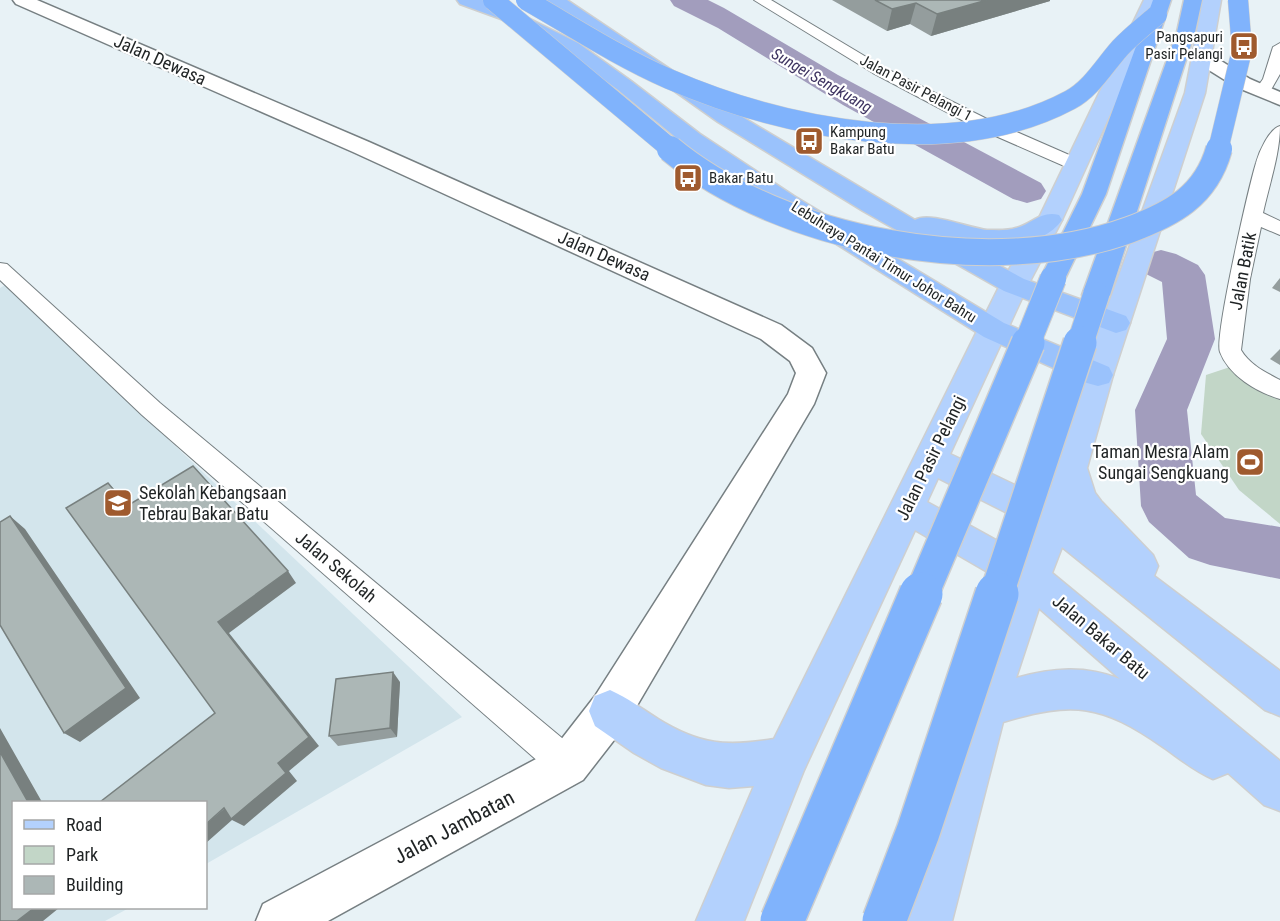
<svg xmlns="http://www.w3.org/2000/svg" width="1280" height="921" viewBox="0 0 1280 921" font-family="'Roboto Condensed',sans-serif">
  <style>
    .built { fill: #d3e5ec }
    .green { fill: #c2d6c7 }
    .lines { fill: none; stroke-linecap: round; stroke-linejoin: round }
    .river { fill: #a29dbd; fill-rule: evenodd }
    .minor-casing { stroke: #767f82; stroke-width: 2 }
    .tertiary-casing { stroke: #767f82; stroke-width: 3 }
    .primary-casing { stroke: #cecfcf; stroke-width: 3 }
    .trunk-casing { stroke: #cecfcf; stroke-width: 3 }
    .motorway-casing { stroke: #cecfcf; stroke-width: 3 }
    .minor { fill: #fff; fill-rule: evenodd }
    .tertiary { fill: #fff; fill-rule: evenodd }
    .primary { fill: #b3d1fd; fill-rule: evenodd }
    .trunk { fill: #9ac2fc; fill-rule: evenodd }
    .motorway { fill: #80b3fc; fill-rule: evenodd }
    .motorway-bridge-far3-casing { stroke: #cecfcf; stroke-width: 21; stroke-linecap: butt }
    .motorway-bridge-far2-casing { stroke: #cecfcf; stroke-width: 28; stroke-linecap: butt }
    .motorway-bridge-far1-casing { stroke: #cecfcf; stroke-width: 36; stroke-linecap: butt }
    .motorway-bridge-casing { stroke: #cecfcf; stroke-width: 46; stroke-linecap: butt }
    .motorway-bridge-far3 { stroke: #80b3fc; stroke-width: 20 }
    .motorway-bridge-far2 { stroke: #80b3fc; stroke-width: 26 }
    .motorway-bridge-far1 { stroke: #80b3fc; stroke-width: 33 }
    .motorway-bridge { stroke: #80b3fc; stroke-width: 43 }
    .wall { fill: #949d9d }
    .shaded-wall { fill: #78807f }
    .building { fill: #acb7b6; stroke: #78807f; stroke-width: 1.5 }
    .labels { text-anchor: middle; stroke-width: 4.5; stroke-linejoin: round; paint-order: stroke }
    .far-poi-label { font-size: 15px; fill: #1f2324; stroke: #fff; text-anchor: start }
    .far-street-label { font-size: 15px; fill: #1f2324; stroke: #fff }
    .far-water-label { font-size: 16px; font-style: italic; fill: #3e3461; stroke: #fff }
    .street-label { font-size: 18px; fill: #1f2324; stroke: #fff }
    .poi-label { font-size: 18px; fill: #1f2324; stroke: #fff; text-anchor: end }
    .near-street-label { font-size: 21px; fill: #1f2324; stroke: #fff }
  </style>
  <rect width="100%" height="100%" fill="#e8f2f6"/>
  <path class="built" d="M5,285L462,717L206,864V802H14V908H129L105,921H0V288Z"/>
  <path class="green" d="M1230,367L1280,396V524L1239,490L1201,434L1206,375Z"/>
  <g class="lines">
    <path class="river" d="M670,0H708L724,8L838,75L1041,183L1046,191L1041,199L1027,203L1013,199L843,105L718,28L674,6Z
      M1161,250L1176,254L1198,265L1205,275L1215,339L1187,410L1196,495L1225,518L1280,527V579L1210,565L1189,558L1149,522L1141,506L1135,410L1167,339L1162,282L1146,274L1139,264L1146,254Z"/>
    <g class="minor-casing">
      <path id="minor" d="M754,0H771L883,67L987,119L1083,161L1086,165L1083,169H1071L975,127L873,73Z
        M1280,43V74L1268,95H1256L1254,92L1263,79L1273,47Z
        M1280,126C1280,154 1269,185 1263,213L1280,221V235L1261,227L1250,279L1241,350C1250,365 1265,372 1280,380V399C1257,392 1229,376 1220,352C1214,338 1249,186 1256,163C1259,152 1269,129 1280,126Z
        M0,263L7,264L160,403L580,753L585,765L580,777L568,782L556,777L142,415L0,280Z"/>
    </g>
    <g class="tertiary-casing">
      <path id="tertiary" d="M13,0H37L369,142L781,325L812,348L826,373L814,404L625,726L583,780L328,921H256L263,904L553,750L595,696L788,394L796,373L790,361L761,339L353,152L16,4Z
        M1203,52L1210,54L1250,79L1280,92V105L1236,87L1196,62L1193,58L1196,54Z"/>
    </g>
    <g class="primary-casing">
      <path id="primary" d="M1144,0H1162L1062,220L1028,285L950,454L1044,499L1083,375L1185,93L1203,0H1221L1205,93L1113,375L1087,468L1095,493L1101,501L1153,555L1158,566L1154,576L1280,671V716L1265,710L1062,547L1052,573L1280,761V811L1264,805L1228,773L1213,779C1194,771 1179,758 1163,747C1101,704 1074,701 1003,722L952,921H904L965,706L1010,585L915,530L804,770L744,921H696L754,786L729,788L706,785L661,768L634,753L595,726L589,711L595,696L610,690C628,698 642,709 658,719C700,745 727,747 774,739L1000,285L1038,220ZM938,478L1035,527L1023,555L927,502ZM1039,608L1120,679C1085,665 1052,668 1016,678Z"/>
    </g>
    <g class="trunk-casing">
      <path id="trunk" d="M457,0H482L516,12L578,43L631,81L700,134L794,196L1004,323L1109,367L1113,375L1109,383L1098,386L1087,383L984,337L776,206L684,144L617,89L564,51L504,20L460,4Z
        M546,0H567L734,112L915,220C928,211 969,228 987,230C997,230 1007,231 1016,228C1032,224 1041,210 1059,215L1062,220C1039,253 981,246 947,237L1024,279L1126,316L1130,323L1126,330L1116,333L1004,291L863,211L718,122Z"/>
    </g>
    <g class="motorway-casing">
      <path id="motorway" d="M1153,0H1171L1106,194L1062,285L1053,288L1044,285L1040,279L1082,194Z
        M1184,0H1202L1195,32L1110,295L1106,301L1096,304L1086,301L1082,295L1177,32Z"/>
    </g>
    <use href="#minor" class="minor"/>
    <use href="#tertiary" class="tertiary"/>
    <use href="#primary" class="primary"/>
    <use href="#trunk" class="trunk"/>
    <use href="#motorway" class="motorway"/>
    <g class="motorway-bridge-far3-casing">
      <path id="motorway-bridge-far3" d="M493,0L672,150
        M526,0C573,27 619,57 669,79C785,129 952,163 1070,100C1091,89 1104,66 1120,48C1131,36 1144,26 1157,15
        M1218,150L1242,50L1238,0"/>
    </g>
    <g class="motorway-bridge-far2-casing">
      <path id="motorway-bridge-far2" d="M670,149C782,242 992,280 1129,230C1172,214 1206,196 1219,149
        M1027,344L1053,279
        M1080,344L1096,295"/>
    </g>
    <g class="motorway-bridge-far1-casing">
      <path id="motorway-bridge-far1" d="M921,596L1028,343
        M996,596L1080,343"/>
    </g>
    <g class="motorway-bridge-casing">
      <path id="motorway-bridge" d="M782,921L921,594
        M884,921L918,832L997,594"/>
    </g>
    <use href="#motorway-bridge-far3" class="motorway-bridge-far3"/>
    <use href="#motorway-bridge-far2" class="motorway-bridge-far2"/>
    <use href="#motorway-bridge-far1" class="motorway-bridge-far1"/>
    <use href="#motorway-bridge" class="motorway-bridge"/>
  </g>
  <path class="wall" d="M832,0H1050V1L931,36L910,24L887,31Z
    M1280,278V292L1272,288Z
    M1280,349V365L1270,359Z
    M400,682L397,737L338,746L329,736Z"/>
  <path class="shaded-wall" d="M987,0H1050V1L931,36L937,14Z
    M916,3L910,24L887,31L892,9Z
    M108,483L121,496L139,519L127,506Z
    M10,516L25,529L140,698L80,742L64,733Z
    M288,571L296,583L229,633L319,746L289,771L297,781L244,826L232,820L206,843V824L278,763L218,622Z
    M393,672L400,682L397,737L390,728Z
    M0,728L42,802H28L0,752Z
    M34,908H59L43,921H17Z"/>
  <path class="building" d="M875,0H987L937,14L916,3L892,9Z
    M193,466L288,571L218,622L309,737L278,763L286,773L231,819L224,808L206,824V802H100L215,713L66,508L108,483L127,506Z
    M10,516L126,688L64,733L0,625V522Z
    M393,672L390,728L329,736L336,679Z
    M0,752L28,802H14V908H34L17,921H0Z"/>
  <defs>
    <g id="bus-square" transform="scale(1.5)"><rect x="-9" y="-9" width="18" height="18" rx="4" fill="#9f5a2e" stroke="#fff"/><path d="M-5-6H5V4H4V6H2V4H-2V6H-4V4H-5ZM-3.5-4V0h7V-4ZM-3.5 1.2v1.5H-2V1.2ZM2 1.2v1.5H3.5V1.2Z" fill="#fff"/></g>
    <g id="stadium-square" transform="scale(1.5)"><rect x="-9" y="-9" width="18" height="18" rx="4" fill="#9f5a2e" stroke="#fff"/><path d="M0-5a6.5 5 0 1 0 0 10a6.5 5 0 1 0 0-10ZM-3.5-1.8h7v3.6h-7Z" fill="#fff"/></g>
    <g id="school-square" transform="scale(1.5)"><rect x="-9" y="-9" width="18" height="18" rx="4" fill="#9f5a2e" stroke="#fff"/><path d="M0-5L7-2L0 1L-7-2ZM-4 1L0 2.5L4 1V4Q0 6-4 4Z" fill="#fff"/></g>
  </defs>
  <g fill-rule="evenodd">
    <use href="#bus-square" x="1244" y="46"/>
    <use href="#bus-square" x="809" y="141"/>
    <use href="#bus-square" x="688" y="178"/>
    <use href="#stadium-square" x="1250" y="462"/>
    <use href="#school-square" x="118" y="503"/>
  </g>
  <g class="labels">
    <g class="far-poi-label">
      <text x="1223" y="42" text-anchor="end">Pangsapuri<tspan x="1223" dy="17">Pasir Pelangi</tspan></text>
      <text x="830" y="137">Kampung<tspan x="830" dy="17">Bakar Batu</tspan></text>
      <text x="709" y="183">Bakar Batu</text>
    </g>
    <g class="far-street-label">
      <text transform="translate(916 88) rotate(28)" y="5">Jalan Pasir Pelangi 1</text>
      <text transform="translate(884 262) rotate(32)" y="5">Lebuhraya Pantai Timur Johor Bahru</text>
    </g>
    <g class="far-water-label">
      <text transform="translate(822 80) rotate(30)" y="6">Sungei Sengkuang</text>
    </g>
    <g class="street-label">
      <text transform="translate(160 60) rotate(24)" y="6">Jalan Dewasa</text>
      <text transform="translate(604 256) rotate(24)" y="6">Jalan Dewasa</text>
      <text transform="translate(1243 271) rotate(-79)" y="6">Jalan Batik</text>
      <text transform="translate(931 458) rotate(-64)" y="6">Jalan Pasir Pelangi</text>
      <text transform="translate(336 567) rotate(40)" y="6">Jalan Sekolah</text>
      <text transform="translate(1101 637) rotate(40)" y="6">Jalan Bakar Batu</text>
    </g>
    <g class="poi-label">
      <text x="1229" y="458">Taman Mesra Alam<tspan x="1229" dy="21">Sungai Sengkuang</tspan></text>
      <text x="139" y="499" text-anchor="start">Sekolah Kebangsaan<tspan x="139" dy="21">Tebrau Bakar Batu</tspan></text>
    </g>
    <g class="near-street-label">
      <text transform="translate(454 827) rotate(-28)" y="7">Jalan Jambatan</text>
    </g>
  </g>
  <rect x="12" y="801" width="195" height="108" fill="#ffffff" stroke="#a5a7a7" stroke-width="1.5"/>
  <rect x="24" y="820" width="30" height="9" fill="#b3d1fd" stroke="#a5a7a7" stroke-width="1.5"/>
  <text x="66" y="831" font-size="18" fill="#1f2324">Road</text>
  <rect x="24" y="846" width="30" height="18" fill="#c2d6c7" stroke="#a5a7a7" stroke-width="1.5"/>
  <text x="66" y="861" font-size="18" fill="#1f2324">Park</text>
  <rect x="24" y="876" width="30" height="18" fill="#acb7b6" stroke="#a5a7a7" stroke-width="1.5"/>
  <text x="66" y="891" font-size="18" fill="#1f2324">Building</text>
</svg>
